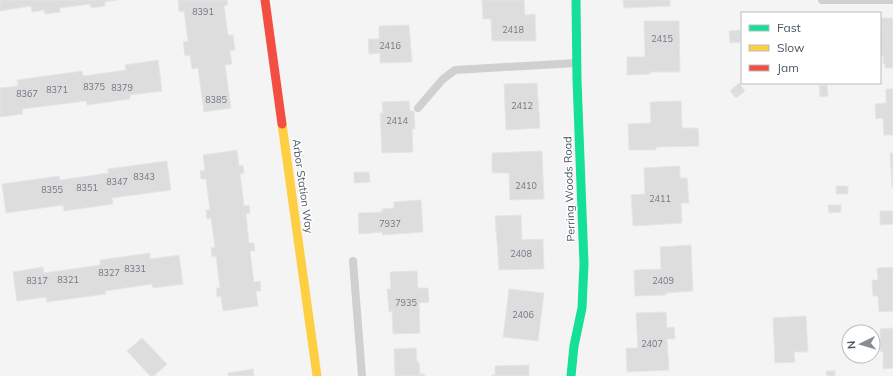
<svg xmlns="http://www.w3.org/2000/svg" width="893" height="376" viewBox="0 0 893 376" font-family="Mulish,sans-serif">
  <style>
    .building { fill: #ddddde; stroke: #e5e6e7 }
    .lines { fill: none; stroke-linecap: round; stroke-linejoin: round }
    .lane { stroke: #ced0d2; stroke-width: 8 }
    .fast { stroke: #16e098; stroke-width: 9 }
    .slow { stroke: #ffcf43; stroke-width: 9 }
    .jam { stroke: #f24e42; stroke-width: 9 }
    .labels { text-anchor: middle; stroke-width: 3; stroke-linejoin: round; paint-order: stroke }
    .number-label { font-size: 9px; fill: #707881 }
    .street-label { font-size: 11px; fill: #4a5661; stroke: #fff }
  </style>
  <rect width="100%" height="100%" fill="#f4f4f4"/>
  <path class="building" d="M0,0H117L105,2V6L91,8L90,4L60,8V12L45,14L44,10L32,12L31,6L0,11Z
    M178,0H227L228,5L224,6L228,35H233L235,50L230,51L232,64L225,65L231,108L204,112L198,68L192,69L190,55L185,56L183,42L188,41L184,11L179,12Z
    M482,0H524L525,15L535,14L536,41H492L491,19H483Z
    M623,0H670V6L624,8Z
    M881,18H893V68H885V64H883V56H880V31H882Z
    M644,21H679L680,72H650V74L627,75V57H645Z
    M409,25L412,62L380,63V53L369,54L368,39H379V26Z
    M740,30L741,42L730,43L729,31Z
    M158,60L162,91L130,95V99L87,105L86,101L22,109L23,114L0,117V88L18,86L17,80L82,71L83,76L126,70L125,65Z
    M537,83L540,128L506,130L504,84Z
    M739,83L745,91L736,98L730,91Z
    M827,85L828,96L820,97L819,86Z
    M886,89H893V135H884L883,118L876,119L875,104L886,103Z
    M409,101L410,111H414L415,129H412L413,152L382,153L380,113H383L382,102Z
    M681,101L682,128H698L699,146L656,147V150H629L628,124L651,123L650,102Z
    M237,150L239,166L243,165L244,173L240,174L244,206L249,205L250,213L246,214L249,243H254L255,251H250L254,282L260,281L261,291H256L258,306L223,311L221,296L217,297L216,288H220L216,256L212,257L211,248L215,247L211,218L207,219L206,210H210L206,179H201L200,171L205,170L203,155Z
    M542,151L544,199L510,200L509,173H492V153Z
    M890,153H893V187H892Z
    M167,161L171,190L112,198L113,204L64,211L63,205L6,213L2,184L59,176L60,180L108,173V169Z
    M680,166V178H687L689,203H681L682,223L633,226L631,195L645,194L644,168Z
    M354,172H369L370,182L354,183Z
    M836,186H848V194H836Z
    M421,200L423,232L383,235L382,232L359,234L358,213L382,212V209L394,208V202Z
    M828,205H841V212L829,213Z
    M880,211H893V224L880,225Z
    M521,215L522,240L543,239L544,269L499,270L495,216Z
    M691,245L693,291L666,293V295L635,296L634,270L661,269L660,247Z
    M150,253V259L179,255L183,284L153,288L152,284L105,291L106,294L47,302L46,297L17,301L13,272L43,267L44,273L100,265V260Z
    M893,267V311L879,312L878,296H873L872,280H878L877,268Z
    M417,271L418,288H428L429,302L419,303L420,333L393,334L392,311L389,312L387,289H391L390,272Z
    M509,289L544,293L538,341L503,337Z
    M666,312L667,328L674,327L675,339H667L669,370L627,372L626,348H638L636,313Z
    M806,316L808,352H794L795,362L775,363L773,318Z
    M893,328V368L883,369V351L880,352V329Z
    M142,338L167,364L154,376H150L127,351Z
    M416,348L417,362H419L420,374H425V376H395L394,349Z
    M529,365V376H492V375H495V366Z
    M253,369L254,376H228V373Z
    M826,371H835V376H827Z"/>
  <g class="lines">
    <path class="lane" d="M822,0H893
      M418,108L443,79L455,70L576,63
      M353,261L362,376"/>
    <path class="fast" d="M571,376L574,346L582,308L584,264L577,80L576,0"/>
    <path class="slow" d="M282,124L317,376"/>
    <path class="jam" d="M265,0L282,124"/>
  </g>
  <g class="labels">
    <g class="number-label">
      <text x="203" y="15">8391</text>
      <text x="513" y="33">2418</text>
      <text x="662" y="42">2415</text>
      <text x="390" y="49">2416</text>
      <text x="94" y="90">8375</text>
      <text x="122" y="91">8379</text>
      <text x="57" y="93">8371</text>
      <text x="27" y="97">8367</text>
      <text x="216" y="103">8385</text>
      <text x="522" y="109">2412</text>
      <text x="397" y="124">2414</text>
      <text x="144" y="180">8343</text>
      <text x="117" y="185">8347</text>
      <text x="526" y="189">2410</text>
      <text x="87" y="191">8351</text>
      <text x="52" y="193">8355</text>
      <text x="660" y="202">2411</text>
      <text x="390" y="227">7937</text>
      <text x="521" y="257">2408</text>
      <text x="135" y="272">8331</text>
      <text x="109" y="276">8327</text>
      <text x="68" y="283">8321</text>
      <text x="37" y="284">8317</text>
      <text x="663" y="284">2409</text>
      <text x="406" y="306">7935</text>
      <text x="523" y="318">2406</text>
      <text x="652" y="347">2407</text>
    </g>
    <g class="street-label">
      <text transform="translate(303 186) rotate(82)" y="4">Arbor Station Way</text>
      <text transform="translate(569 189) rotate(-92)" y="4">Perring Woods Road</text>
    </g>
  </g>
  <rect x="741" y="12" width="140" height="72" fill="#ffffff" stroke="#b7bbc0"/>
  <rect x="749" y="25" width="20" height="6" fill="#16e098" stroke="#b7bbc0"/>
  <text x="777" y="32" font-size="12" fill="#4a5661">Fast</text>
  <rect x="749" y="45" width="20" height="6" fill="#ffcf43" stroke="#b7bbc0"/>
  <text x="777" y="52" font-size="12" fill="#4a5661">Slow</text>
  <rect x="749" y="65" width="20" height="6" fill="#f24e42" stroke="#b7bbc0"/>
  <text x="777" y="72" font-size="12" fill="#4a5661">Jam</text>
  <g transform="translate(861 344) rotate(265)"><circle r="19" fill="#ffffff" stroke="#b7bbc0"/>
  <path d="M0-3L7 15L0 10L-7 15Z" fill="#868d94"/>
  <text y="-6" font-size="11" font-weight="bold" text-anchor="middle" fill="#4a5661">N</text>
  </g>
</svg>
